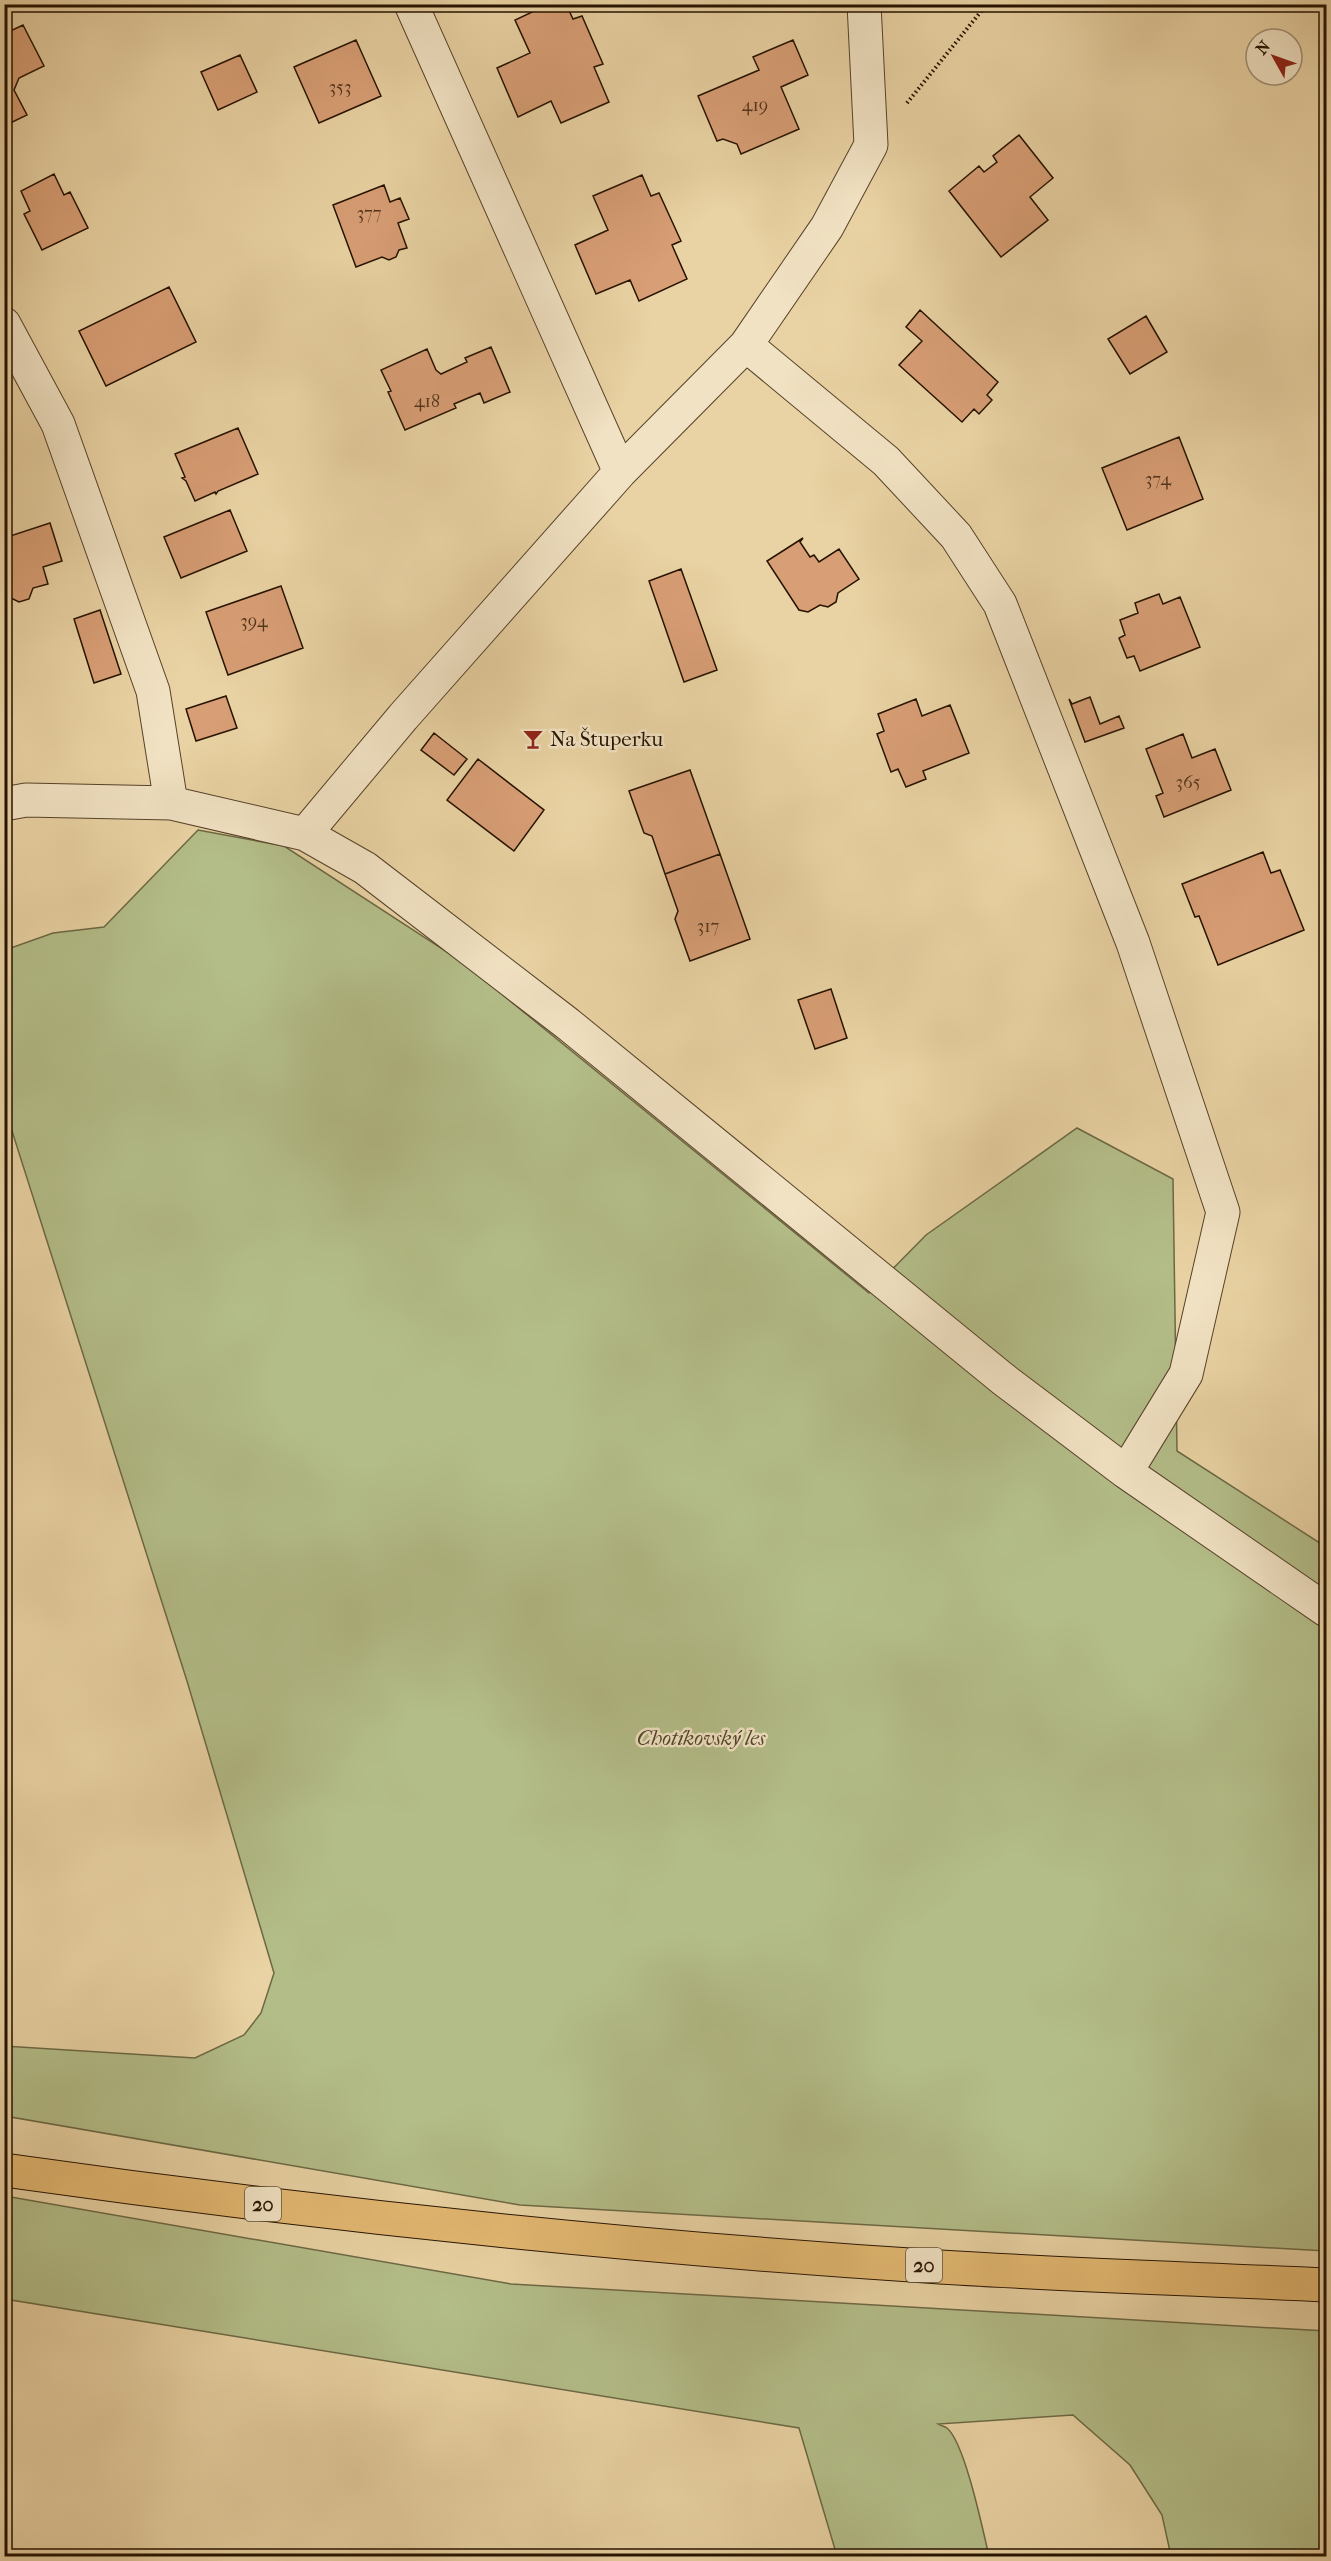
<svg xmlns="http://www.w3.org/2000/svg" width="1331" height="2561" viewBox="0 0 1331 2561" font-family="'IM FELL French Canon',serif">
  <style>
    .green { fill: #b3bd88; stroke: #6c6844; stroke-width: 1.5 }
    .building { fill: #d89e75; stroke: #251200; stroke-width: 1.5 }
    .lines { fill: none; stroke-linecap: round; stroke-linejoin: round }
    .minor-casing { stroke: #564229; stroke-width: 35 }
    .major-casing { stroke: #251200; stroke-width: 35 }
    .path { stroke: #251200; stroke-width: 4; stroke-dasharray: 1.5 3; stroke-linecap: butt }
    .minor { stroke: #f1e2c3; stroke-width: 33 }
    .major { stroke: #e4b972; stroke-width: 33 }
    .labels { text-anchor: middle; stroke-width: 5; stroke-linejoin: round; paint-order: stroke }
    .number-label { font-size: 18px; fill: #52351d }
    .shield { fill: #f1e2c3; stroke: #62503a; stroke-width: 1.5 }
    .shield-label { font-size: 20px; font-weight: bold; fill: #251200 }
    .poi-label { font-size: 21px; fill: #251200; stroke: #f1e2c3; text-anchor: start }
    .park-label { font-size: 21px; font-style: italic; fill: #504529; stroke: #f1e2c3 }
  </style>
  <rect width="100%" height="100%" fill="#e9d2a3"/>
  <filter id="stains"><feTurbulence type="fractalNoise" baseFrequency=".00333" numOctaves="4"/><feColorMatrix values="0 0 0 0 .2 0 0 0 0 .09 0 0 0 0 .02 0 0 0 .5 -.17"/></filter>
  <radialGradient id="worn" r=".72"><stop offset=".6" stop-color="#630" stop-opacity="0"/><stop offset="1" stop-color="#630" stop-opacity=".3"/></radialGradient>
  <path class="green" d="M198,830L284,846L461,961L869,1293L926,1235L1077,1128L1173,1179L1177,1451L1326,1547V2251L520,2205L5,2116L4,2046L195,2058L244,2035L261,2013L274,1973L187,1681L5,1109V950L53,933L104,927Z
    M5,2196L511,2284L1326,2331V2556H1171L1162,2515L1130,2465L1073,2415L938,2424C941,2426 944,2426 947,2428C965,2443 983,2531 989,2556H837L799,2428L5,2299Z"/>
  <path class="building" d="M549,4H566L573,19L582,16L603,64L594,67L609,102L561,123L551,101L518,117L497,68L530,53L515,20Z
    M23,25L44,66L19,78L14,90L27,115L4,126V34Z
    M356,40L381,96L319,123L294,67Z
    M793,40L808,75L781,87L799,129L741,154L737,144L723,139L717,141L698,96L759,70L753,57Z
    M240,55L257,92L218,110L201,72Z
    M1019,135L1053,178L1030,197L1048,220L1001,257L949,191L979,166L984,172L997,162L993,156Z
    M54,174L64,195L70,192L88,228L42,250L24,214L30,211L21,191Z
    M642,175L651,196L659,193L681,241L672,245L687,279L639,301L630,280L596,294L575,245L608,230L593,196Z
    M384,185L390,202L400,198L409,219L398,223L407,248L399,250L396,257L389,260L382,257L356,267L333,205Z
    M169,287L196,342L106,386L79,331Z
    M920,310L998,382L987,395L992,400L979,414L974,409L962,422L899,365L922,341L906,327Z
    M1146,316L1167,352L1130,374L1108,339Z
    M491,347L510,392L484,403L480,393L454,404L456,408L405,430L388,392L391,391L381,370L427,349L436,370L441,374L467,362L465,358Z
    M238,428L258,474L218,491L216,494L215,492L195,501L186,481L182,478L185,477L175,454Z
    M1179,437L1203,499L1127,530L1102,468Z
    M230,510L247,551L181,578L164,537Z
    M50,523L62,561L43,567L48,584L33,588L29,599L19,602L9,597L4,598V538Z
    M803,538L800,542L810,557L814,555L819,562L839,549L859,579L838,593L836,602L828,607L820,605L808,612L799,610L767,561Z
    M681,569L717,670L684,682L649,581Z
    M281,586L303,648L228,675L206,612Z
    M1159,594L1163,604L1180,597L1200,647L1140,671L1134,656L1127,658L1119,638L1125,635L1120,620L1138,613L1135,603Z
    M100,610L121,674L94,683L74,619Z
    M226,696L237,728L196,741L186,709Z
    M1090,697L1100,724L1119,716L1124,728L1085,742L1069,699L1072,704Z
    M916,699L922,716L950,705L969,753L923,771L926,779L906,787L898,769L891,772L877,734L884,731L878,714Z
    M434,733L467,759L454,775L421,750Z
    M1183,734L1192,758L1215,749L1231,790L1164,817L1156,796L1163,793L1146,749Z
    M478,759L544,810L514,851L447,800Z
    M690,770L720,854L665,874L652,836L644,833L629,791Z
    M1263,852L1271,873L1280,870L1304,930L1218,965L1199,916L1195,917L1182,884Z
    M720,854L750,939L690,961L675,919L678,911L665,874Z
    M831,989L847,1038L815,1049L798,1000Z"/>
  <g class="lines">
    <g class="minor-casing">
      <path id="minor" d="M411,4L620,472
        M4,324L58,424L153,691L171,803
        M746,345L886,461L956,536L1000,604L1133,943L1223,1212L1186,1374L1126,1472
        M4,804L26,800L171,803L305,834L365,868L568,1024L1003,1379L1126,1472L1326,1610
        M305,834L403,717L620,472L746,345L827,227L871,145L864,4"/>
    </g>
    <g class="major-casing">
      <path id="major" d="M4,2170C315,2214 627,2247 940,2267C1069,2275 1198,2279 1326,2285"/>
    </g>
    <path class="path" d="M907,103L987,4"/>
    <use href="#minor" class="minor"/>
    <use href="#major" class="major"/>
  </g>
  <defs>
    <g id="bar-bare" transform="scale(1.62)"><path d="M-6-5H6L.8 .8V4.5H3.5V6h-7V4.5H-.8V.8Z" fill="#8f2418" stroke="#f1e2c3" stroke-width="2.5" paint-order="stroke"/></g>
  </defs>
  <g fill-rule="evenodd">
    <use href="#bar-bare" x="533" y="739"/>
  </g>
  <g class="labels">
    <g class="number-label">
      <text x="340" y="93">353</text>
      <text x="755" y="111">419</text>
      <text x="369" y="219">377</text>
      <text x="427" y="407">418</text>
      <text x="1158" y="485">374</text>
      <text x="254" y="627">394</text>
      <text x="1188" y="788">365</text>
      <text x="708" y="932">317</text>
    </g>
    <g class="shield">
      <rect x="245" y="2187" width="36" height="34" rx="4.5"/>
      <rect x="906" y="2248" width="36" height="34" rx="4.5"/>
    </g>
    <g class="shield-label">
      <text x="263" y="2211">20</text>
      <text x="924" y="2272">20</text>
    </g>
    <g class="poi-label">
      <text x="550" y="746">Na Štuperku</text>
    </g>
    <g class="park-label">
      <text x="701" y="1745">Chotíkovský les</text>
    </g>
  </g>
  <rect width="1331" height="2561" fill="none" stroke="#e9d2a3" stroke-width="24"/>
  <rect x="6" y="6" width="1319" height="2549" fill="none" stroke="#251200" stroke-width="3"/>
  <rect x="12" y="12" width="1307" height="2537" fill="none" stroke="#251200" stroke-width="1.5"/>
  <g transform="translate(1274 57) rotate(310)"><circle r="28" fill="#f1e2c3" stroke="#9f8f75" stroke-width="1.5"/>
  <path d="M0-4.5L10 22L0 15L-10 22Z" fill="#8f2418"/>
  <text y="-9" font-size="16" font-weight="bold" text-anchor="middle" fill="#251200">N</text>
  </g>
  <rect width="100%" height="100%" filter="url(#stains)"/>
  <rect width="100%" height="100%" fill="url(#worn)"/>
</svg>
